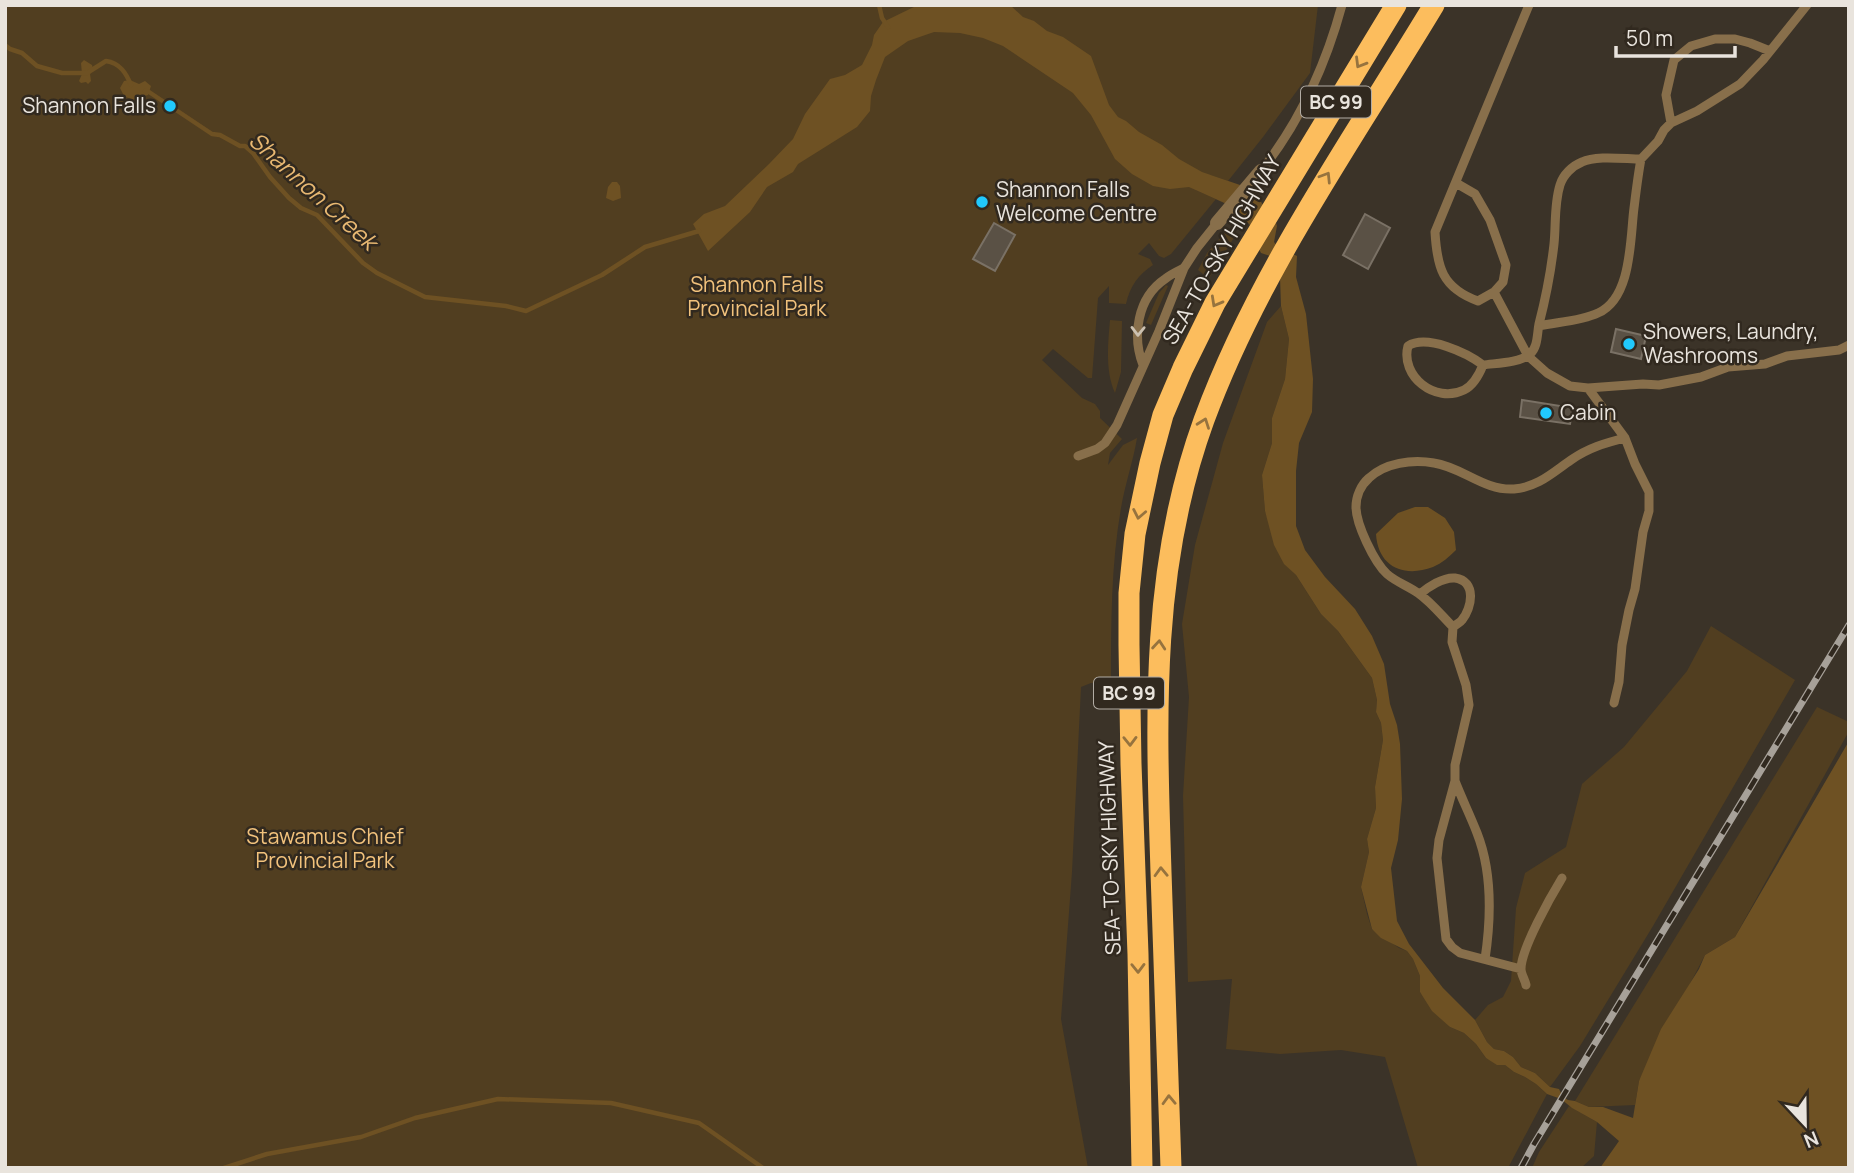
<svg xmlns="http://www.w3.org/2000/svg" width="1854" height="1173" viewBox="0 0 1854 1173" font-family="Manrope,sans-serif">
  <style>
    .green { fill: #513e20 }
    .water { fill: #6e5123 }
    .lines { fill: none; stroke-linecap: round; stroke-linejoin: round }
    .stream { stroke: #6e5123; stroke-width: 4.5 }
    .building { fill: #5a5145; stroke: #7a7165; stroke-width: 2 }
    .lane { stroke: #886f4b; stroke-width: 9 }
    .street { stroke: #886f4b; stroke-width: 14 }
    .highway { stroke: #fcbd5d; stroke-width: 21 }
    .rail-casing { stroke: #a7a199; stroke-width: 7 }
    .rail { stroke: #31291f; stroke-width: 4.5; stroke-dasharray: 13; stroke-linecap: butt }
    .oneway { stroke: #96733e }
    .oneway2 { stroke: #ccc1b1 }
    .poi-dot { fill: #21c9fd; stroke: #31291f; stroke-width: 2.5 }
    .labels { text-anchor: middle; stroke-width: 5; stroke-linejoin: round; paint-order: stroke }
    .shield { fill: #31291f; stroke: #b2aca4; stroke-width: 2 }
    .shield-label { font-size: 19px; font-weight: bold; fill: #e9e4dd }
    .poi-label { font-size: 21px; fill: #e9e4dd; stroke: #31291f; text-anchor: start }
    .street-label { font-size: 21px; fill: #e9e4dd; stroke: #31291f }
    .park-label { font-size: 21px; fill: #f2c27c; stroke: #31291f }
    .water-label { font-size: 23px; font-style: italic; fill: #e8b872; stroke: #31291f }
  </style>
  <rect width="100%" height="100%" fill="#3b3328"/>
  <path class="green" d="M5,5H1318L1310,73L1263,137L1228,181L1210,175L1196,190L1216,199L1171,254L1164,258L1159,256L1149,243L1138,254L1150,259L1153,265C1138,275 1130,286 1126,304L1109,303V286L1098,298L1092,378H1088L1053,349L1042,360L1082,398L1095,404L1100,411V418L1122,439L1110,453L1108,465L1123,445L1137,438C1133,462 1125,484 1121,508C1111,565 1111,623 1111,682L1091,683L1081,687L1072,872L1061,1019L1088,1168H5Z
    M1226,231L1235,236L1206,283L1203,274L1198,270L1207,253Z
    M1166,285L1168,286L1151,325L1146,323L1159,293Z
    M1281,306L1289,339L1285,379L1272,418V443L1262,475L1265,511L1284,563L1296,575L1321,614L1338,631L1372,678L1377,700L1376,712L1381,723L1383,740L1375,787L1376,808L1367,839L1369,852L1361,887L1367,914L1372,929L1399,948L1407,951L1413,959L1420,976V992L1450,1027L1464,1033L1476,1044L1486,1058L1505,1065L1514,1072L1525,1077L1536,1084L1547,1094L1508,1168H1418L1385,1057L1341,1050L1280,1054L1226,1049L1232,979L1188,982L1183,796L1189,697L1182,624L1195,545L1223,443L1267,322Z
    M1110,320L1122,321L1121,372L1115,393C1105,371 1108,344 1110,320Z
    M1711,626L1795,680L1653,926L1580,1046L1550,1087L1535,1073L1521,1067L1513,1057L1504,1051L1494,1049L1487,1042L1475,1020L1488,1005L1503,997L1511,981L1516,908L1525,873L1566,847L1582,784L1624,747L1687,671Z
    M1817,707L1849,722V731L1735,937L1705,955L1639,1081L1635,1105L1589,1107L1575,1101Z
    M1569,1106L1597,1122L1594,1156L1581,1168H1532L1539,1152Z"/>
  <path class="water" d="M918,5H1010L1023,17L1034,21L1047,31L1063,37L1091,56L1109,105L1118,117L1126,121L1139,132L1162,145L1179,159L1202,172L1243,186L1257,195L1263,205L1275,219L1277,226L1274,242L1277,246L1297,256L1296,277L1306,314L1313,379L1312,412L1299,443L1296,471V526L1305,550L1325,577L1355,609L1372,636L1384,664L1390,704L1397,725L1400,744L1402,799L1398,840L1391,868L1397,921L1409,944L1443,988L1475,1020L1487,1042L1494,1049L1504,1051L1513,1057L1521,1067L1535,1073L1550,1087L1559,1089L1563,1097L1568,1100L1575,1101L1589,1107H1603L1633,1118L1639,1081L1661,1029L1699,969L1705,955L1735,937L1849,741V1168H1600L1619,1141L1597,1122L1572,1108L1561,1099L1547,1094L1536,1084L1525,1077L1514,1072L1505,1065H1497L1486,1058L1476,1044L1464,1033L1450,1027L1432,1011L1420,992V976L1413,959L1407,951L1381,938L1372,929L1361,887L1369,852L1367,839L1376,808L1375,787L1383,740L1381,723L1376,712L1377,700L1372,678L1338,631L1321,614L1296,575L1284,564L1274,545L1265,511L1262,475L1272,443V418L1285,379L1289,339L1281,306L1280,277L1270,256L1261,253L1258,247L1259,237L1249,224L1231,206L1189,187L1170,189L1153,186L1132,174L1115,159L1091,115L1073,93L1003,46L983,38L960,33L934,32L908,41L885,57L876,80L871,96L870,111L857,127L798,164L793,172L767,187L750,212L708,251L693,224L704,214L725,206L769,164L793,139L805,114L830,79L845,75L862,65L872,45L874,35L883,22Z
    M84,60L92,65L93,69L90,74L91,81L88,84L86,82L81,83L79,81L82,74L81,63Z
    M130,80L139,84L145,81L151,86L148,95L133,100L124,96L120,88L124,81Z
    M612,182H617L620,186L621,198L613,201L606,198L608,187Z
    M1415,507H1428L1445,518L1454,532L1456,550C1449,557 1442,563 1433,567C1404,578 1378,567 1376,534L1398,513Z"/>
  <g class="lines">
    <path class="stream" d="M879,5L882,18L888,27
      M5,45L10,49L22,53L37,66L62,73H87L106,61C120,63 126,73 131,85
      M145,91L149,92L212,134L220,135L240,146H245L253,153L270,177L289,198L301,208L317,215L363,263L377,273L425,297L506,306L526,311L602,275L645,247L699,231
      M224,1168L267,1154L361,1137L415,1118L498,1099L611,1103L699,1123L763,1168"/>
  </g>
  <path class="building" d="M1365,214L1390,228L1368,269L1343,255Z
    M994,223L1015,235L995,271L973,259Z
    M1616,329L1646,336L1641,359L1611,352Z
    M1522,400L1573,408L1570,424L1520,417Z"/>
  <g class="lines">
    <path class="lane" d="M1671,123L1666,95L1674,60L1691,46L1715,39H1735L1750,43L1770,51
      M1641,159L1658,141L1664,130L1671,123L1697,111L1740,84L1763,60L1807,5
      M1261,171C1299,123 1326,64 1342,5
      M1456,183L1475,194L1490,220L1506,265L1503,282L1494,292L1478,301C1442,288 1437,267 1435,232L1529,5
      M1494,292L1528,356L1547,373L1570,386L1588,388L1643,384L1659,385L1701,377L1728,367L1765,364L1787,356L1839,350L1849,345
      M1143,365C1132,336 1137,298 1165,279C1171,274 1178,271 1184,268
      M1483,365C1467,353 1427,334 1408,346C1400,376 1435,404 1464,390C1474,385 1479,375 1483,365C1497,363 1519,363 1530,354C1538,347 1537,334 1539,324C1546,297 1551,271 1554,244C1556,225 1554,204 1560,185C1563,175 1572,166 1582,162C1596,155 1625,159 1641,159C1638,175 1636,192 1634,208C1630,239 1632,298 1598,313C1581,321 1558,322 1539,326
      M1078,456L1097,449L1105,443L1117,425L1159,331L1184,268L1197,248L1217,223
      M1420,594C1428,587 1443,577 1455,578C1477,581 1472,608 1462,620C1460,623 1456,624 1453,627
      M1614,703L1619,682L1622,645L1629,610L1635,589L1643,532L1649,511V492L1635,464L1625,438
      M1455,781C1462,799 1470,815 1477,833C1492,871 1491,919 1485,959
      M1521,969L1460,953L1452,947L1446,939L1437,858L1439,840L1455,781V765L1469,705L1466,685L1452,642L1453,627C1442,616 1431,602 1418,593C1408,586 1396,582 1387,574C1374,562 1356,524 1356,507C1356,496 1361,485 1369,478C1385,463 1412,459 1434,463C1462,467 1484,491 1514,489C1538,487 1552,473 1571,460C1588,448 1605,443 1625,438L1588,388
      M1526,985C1525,980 1521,974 1521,969C1521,949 1551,896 1562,878"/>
    <path class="street" d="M1217,223L1261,171"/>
    <path class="highway" d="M1142,1168L1138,954L1131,764L1129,645V593L1135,534L1150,463L1163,415L1183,368L1215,303L1396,5
      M1171,1168C1168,1069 1165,970 1161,872C1156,717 1150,568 1204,420C1259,271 1352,141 1434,5"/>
    <g class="rail-casing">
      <path id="rail" d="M1521,1168L1534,1144L1849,625"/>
    </g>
    <use href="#rail" class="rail"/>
  </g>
  <defs><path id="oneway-chevron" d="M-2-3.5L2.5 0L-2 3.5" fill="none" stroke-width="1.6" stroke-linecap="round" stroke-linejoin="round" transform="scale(1.75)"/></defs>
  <g class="oneway">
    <use href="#oneway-chevron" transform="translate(1360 63) rotate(121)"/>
    <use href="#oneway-chevron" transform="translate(1326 177) rotate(-58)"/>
    <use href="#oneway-chevron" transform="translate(1216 302) rotate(119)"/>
    <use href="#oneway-chevron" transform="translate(1204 423) rotate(-70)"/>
    <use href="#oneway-chevron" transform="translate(1139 514) rotate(101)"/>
    <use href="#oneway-chevron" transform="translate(1159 645) rotate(-85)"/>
    <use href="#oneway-chevron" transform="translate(1130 741) rotate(89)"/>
    <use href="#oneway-chevron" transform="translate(1161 872) rotate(-92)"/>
    <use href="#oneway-chevron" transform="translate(1138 968) rotate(89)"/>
    <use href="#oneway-chevron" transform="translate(1169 1100) rotate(-92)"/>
  </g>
  <use class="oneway2" href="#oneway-chevron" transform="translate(1138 331) rotate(91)"/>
  <g class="poi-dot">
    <circle cx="170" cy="106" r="7"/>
    <circle cx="982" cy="202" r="7"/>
    <circle cx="1629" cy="344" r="7"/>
    <circle cx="1546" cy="413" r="7"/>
  </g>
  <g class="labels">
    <g class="shield">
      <rect x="1301" y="86.5" width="70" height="31" rx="5"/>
      <rect x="1094" y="677.5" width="70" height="31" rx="5"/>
    </g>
    <g class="shield-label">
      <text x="1336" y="109">BC 99</text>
      <text x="1129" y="700">BC 99</text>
    </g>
    <g class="poi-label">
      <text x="156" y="113" text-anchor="end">Shannon Falls</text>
      <text x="996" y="197">Shannon Falls<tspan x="996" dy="24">Welcome Centre</tspan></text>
      <text x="1643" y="339">Showers, Laundry,<tspan x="1643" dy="24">Washrooms</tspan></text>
      <text x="1560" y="420">Cabin</text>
    </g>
    <g class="street-label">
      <text transform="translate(1222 250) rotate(-60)" y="7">SEA-TO-SKY HIGHWAY</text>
      <text transform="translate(1110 848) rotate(-92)" y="7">SEA-TO-SKY HIGHWAY</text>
    </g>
    <g class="park-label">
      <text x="757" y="292">Shannon Falls<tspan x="757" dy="24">Provincial Park</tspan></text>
      <text x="325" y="844">Stawamus Chief<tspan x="325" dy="24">Provincial Park</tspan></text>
    </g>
    <g class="water-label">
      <text transform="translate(313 191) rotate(42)" y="8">Shannon Creek</text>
    </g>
  </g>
  <rect width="1854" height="1173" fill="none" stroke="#e9e4dd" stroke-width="14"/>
  <g transform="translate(1805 1124) rotate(158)" stroke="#31291f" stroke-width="5" paint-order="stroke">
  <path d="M0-5L12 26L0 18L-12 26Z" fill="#e9e4dd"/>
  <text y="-10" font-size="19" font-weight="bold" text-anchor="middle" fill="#e9e4dd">N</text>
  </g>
  <path d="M1616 46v10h119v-10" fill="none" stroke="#e9e4dd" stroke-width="3.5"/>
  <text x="1626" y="46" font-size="21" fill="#e9e4dd" stroke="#31291f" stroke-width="5" paint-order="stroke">50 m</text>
</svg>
